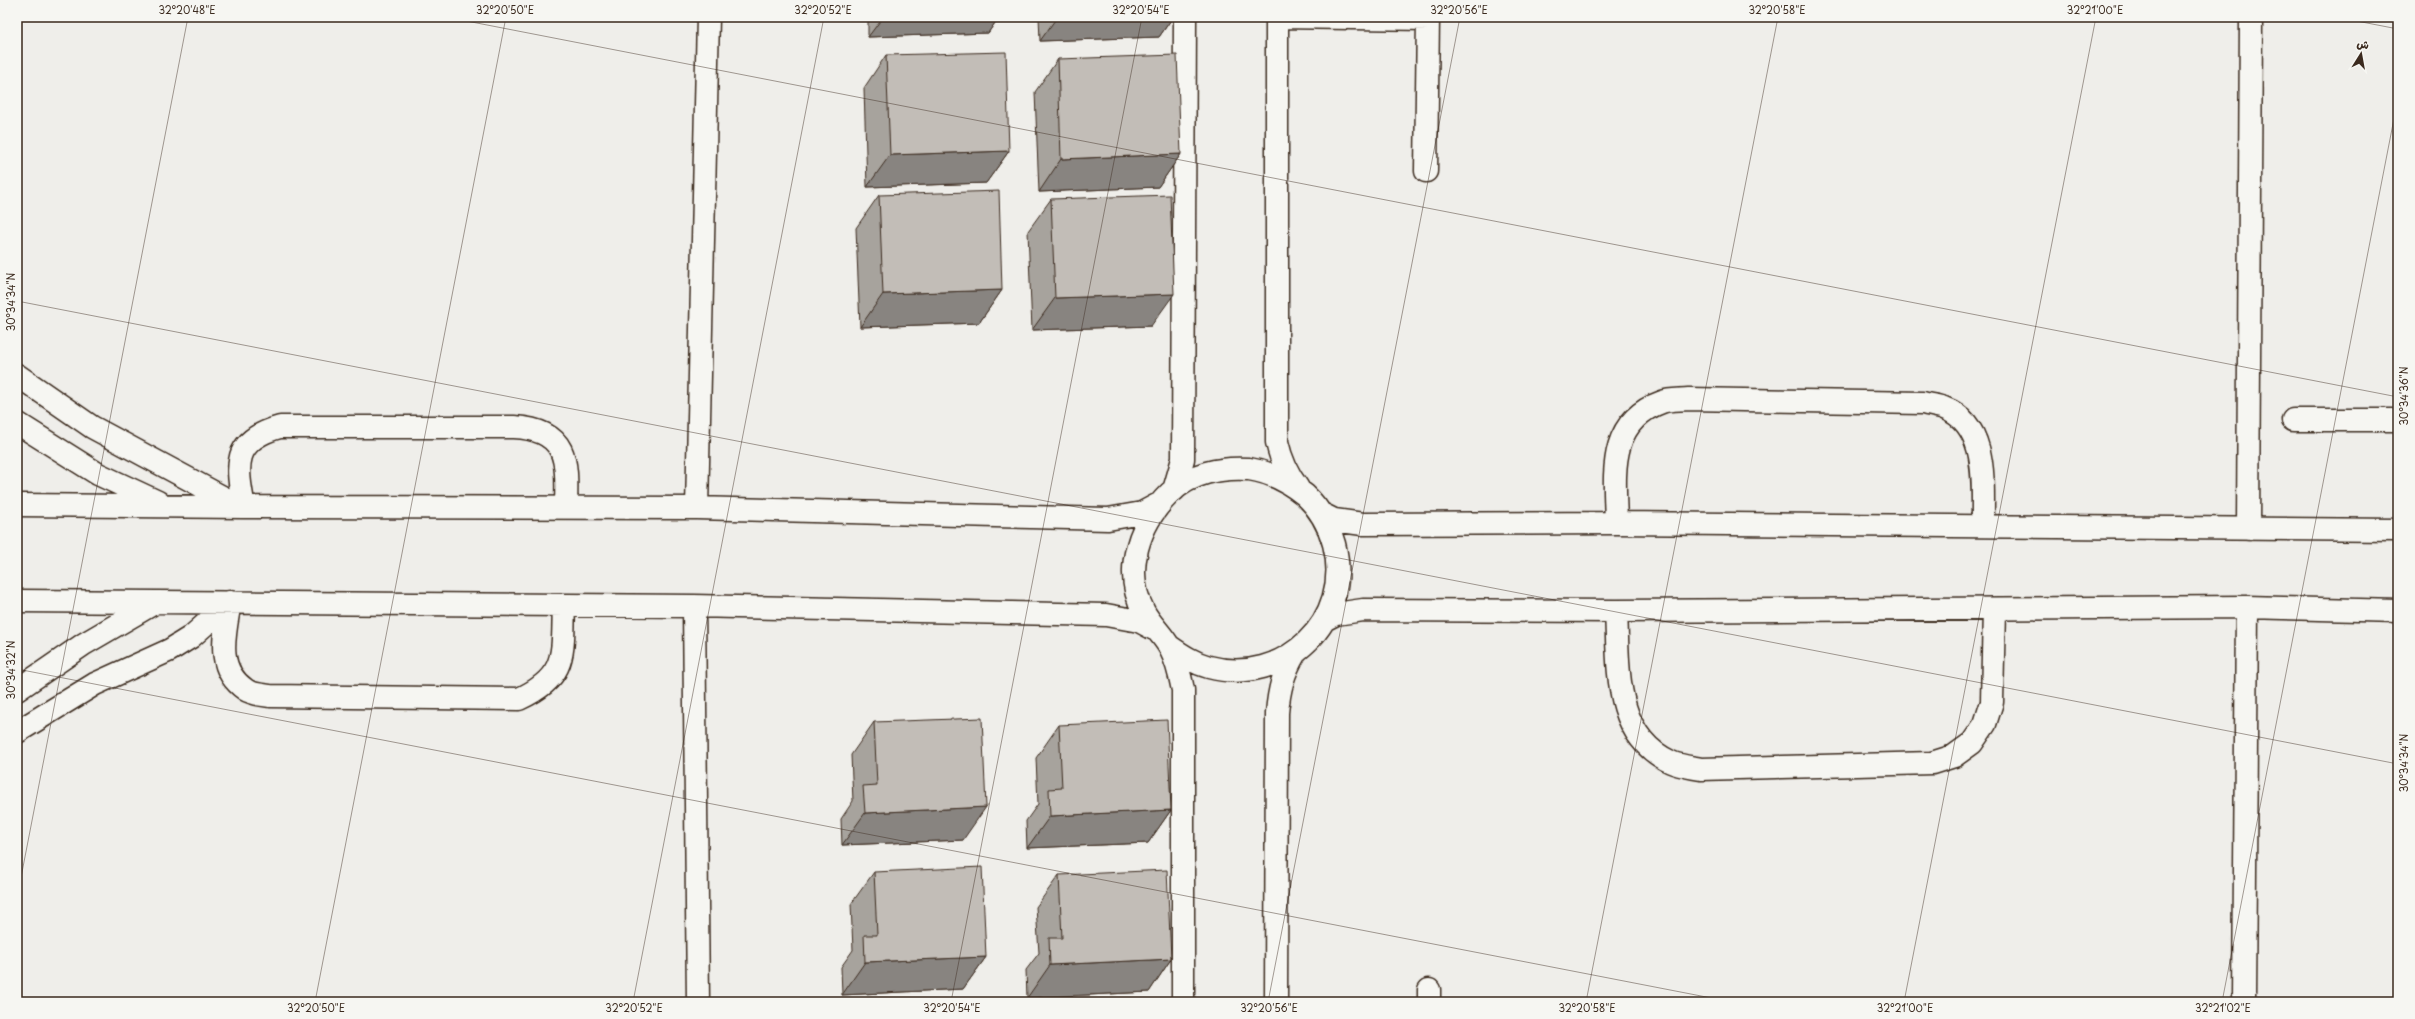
<svg xmlns="http://www.w3.org/2000/svg" width="2415" height="1019" viewBox="0 0 2415 1019" font-family="'Playpen Sans','Playpen Sans Arabic',sans-serif">
  <style>
    .lines { fill: none; stroke-linecap: round; stroke-linejoin: round }
    .minor-casing { stroke: #3b2a1e; stroke-width: 25 }
    .minor { stroke: #f6f6f2; stroke-width: 22 }
    .wall { fill: #a7a39d; stroke: #3b2a1e }
    .shaded-wall { fill: #888480; stroke: #3b2a1e }
    .building { fill: #c2bdb7; stroke: #3b2a1e }
    .ticks { fill: none; stroke: #3b2a1e; stroke-width: 1; stroke-opacity: 0.45 }
    .neatline { fill: none; stroke: #3b2a1e; stroke-width: 1.5 }
    .ticks-label { font-size: 10px; text-anchor: middle; fill: #3b2a1e }
  </style>
  <rect width="100%" height="100%" fill="#efeeea"/>
  <filter id="ink" filterUnits="userSpaceOnUse"><feTurbulence type="fractalNoise" baseFrequency=".025" numOctaves="2"/><feDisplacementMap in="SourceGraphic" scale="8" xChannelSelector="R" yChannelSelector="G"/><feConvolveMatrix kernelMatrix="1 2 1 2 8 2 1 2 1" color-interpolation-filters="sRGB"/></filter>
  <g filter="url(#ink)">
    <g class="lines">
      <g class="minor-casing">
        <path id="minor" d="M1277,17V442C1281,460 1287,474 1298,488
          M1277,17L1428,19
          M1426,171L1428,17
          M17,375L92,427L237,505
          M2293,420H2398
          M17,423L98,474L158,502
          M1174,490L1183,459L1185,17
          M17,505L244,507L697,508L1108,519L1142,513L1157,505
          M244,507C236,465 232,440 280,427H514C570,430 567,463 566,507
          M697,508L708,17
          M1322,514L1334,520L1363,524L1616,523L2398,530
          M1616,523C1615,476 1606,422 1662,402C1670,399 1681,400 1689,399L1923,403C1930,405 1938,406 1944,408C1990,425 1982,487 1983,525
          M2248,529L2251,17
          M17,601L694,606L1106,615L1139,621L1154,629
          M230,602C225,634 214,668 246,690C252,694 263,695 270,696L519,699C569,676 562,653 564,605
          M694,606L698,1002
          M1616,611C1619,665 1612,735 1671,762C1680,766 1691,767 1701,769L1932,763L1954,756L1972,743L1985,724L1992,702L1994,609
          M1324,620L1336,614L1363,610L1616,611L2247,607L2398,611
          M1169,646C1182,655 1194,663 1209,667C1284,687 1354,620 1334,544C1329,526 1319,508 1305,495C1289,482 1270,472 1249,469C1221,467 1191,473 1170,493C1139,523 1122,571 1144,612C1151,625 1163,635 1170,648C1177,661 1180,675 1183,690V1002
          M17,690L84,644L156,602
          M17,732L95,684L170,650L191,637L209,621L225,603
          M1276,1002L1277,713C1279,690 1283,673 1295,653
          M1429,1002V990
          M2244,1002L2247,607"/>
      </g>
      <use href="#minor" class="minor"/>
    </g>
    <path class="wall" d="M868,17H999L988,33L868,37Z
      M1039,17H1173L1159,37L1040,41Z
      M886,55L1009,151L986,183L867,187L864,88Z
      M1058,59L1181,154L1158,187L1039,192L1035,92Z
      M879,195L1002,290L979,323L860,327L856,228Z
      M1051,199L1151,326L1032,330L1028,231Z
      M874,722L963,840L842,845L841,819L853,801L851,755Z
      M1059,725L1171,810L1148,843L1027,848L1026,821L1038,804L1036,758Z
      M874,872L986,957L963,989L842,995L841,967L853,950L851,904Z
      M1059,875L1171,959L1149,992L1027,998L1026,970L1039,953L1036,907Z"/>
    <path class="shaded-wall" d="M883,17H999L988,33L868,37Z
      M1057,17H1173L1159,37L1040,41Z
      M1009,151L986,183L867,187L890,155Z
      M1181,154L1158,187L1039,192L1061,159Z
      M1002,290L979,323L860,327L883,294Z
      M1174,294L1151,326L1032,330L1055,298Z
      M986,807L963,840L842,845L865,813Z
      M1171,810L1148,843L1027,848L1050,816Z
      M986,957L963,989L842,995L865,962Z
      M1171,959L1149,992L1027,998L1050,965Z"/>
    <path class="building" d="M1006,52L1009,151L890,155L886,55Z
      M1177,55L1181,154L1061,159L1058,59Z
      M999,191L1002,290L883,294L879,195Z
      M1170,195L1174,294L1055,298L1051,199Z
      M982,718L986,807L865,813L863,786L877,785L874,722Z
      M1167,720L1171,810L1050,816L1049,789L1062,788L1059,725Z
      M982,867L986,957L865,962L864,935H877L874,872Z
      M1167,870L1171,959L1050,965L1049,938H1062L1059,875Z"/>
  </g>
  <path class="ticks" d="M446,17L2398,397M2336,17L2398,29M17,301L2398,764M17,669L1732,1002M17,898L188,17M315,1002L506,17M633,1002L824,17M951,1002L1142,17M1268,1002L1460,17M1586,1002L1778,17M1904,1002L2096,17M2222,1002L2398,98"/>
  <rect width="2415" height="1019" fill="none" stroke="#f6f6f2" stroke-width="44"/>
  <g transform="translate(2361 54) rotate(11)" stroke="#f6f6f2" stroke-width="3" paint-order="stroke">
  <path d="M0-3L7 15L0 10L-7 15Z" fill="#3b2a1e"/>
  <text y="-6" font-size="11" font-weight="bold" text-anchor="middle" fill="#3b2a1e">ش</text>
  </g>
  <rect x="22" y="22" width="2371" height="975" class="neatline"/>
  <g class="ticks-label">
    <text x="187" y="14">32°20'48"E</text>
    <text x="505" y="14">32°20'50"E</text>
    <text x="823" y="14">32°20'52"E</text>
    <text x="1141" y="14">32°20'54"E</text>
    <text x="1459" y="14">32°20'56"E</text>
    <text x="1777" y="14">32°20'58"E</text>
    <text x="2095" y="14">32°21'00"E</text>
    <text transform="translate(11 302) rotate(-90)" y="4">30°34'34"N</text>
    <text transform="translate(2404 396) rotate(-90)" y="4">30°34'36"N</text>
    <text transform="translate(11 670) rotate(-90)" y="4">30°34'32"N</text>
    <text transform="translate(2404 763) rotate(-90)" y="4">30°34'34"N</text>
    <text x="316" y="1012">32°20'50"E</text>
    <text x="634" y="1012">32°20'52"E</text>
    <text x="952" y="1012">32°20'54"E</text>
    <text x="1269" y="1012">32°20'56"E</text>
    <text x="1587" y="1012">32°20'58"E</text>
    <text x="1905" y="1012">32°21'00"E</text>
    <text x="2223" y="1012">32°21'02"E</text>
  </g>
</svg>
